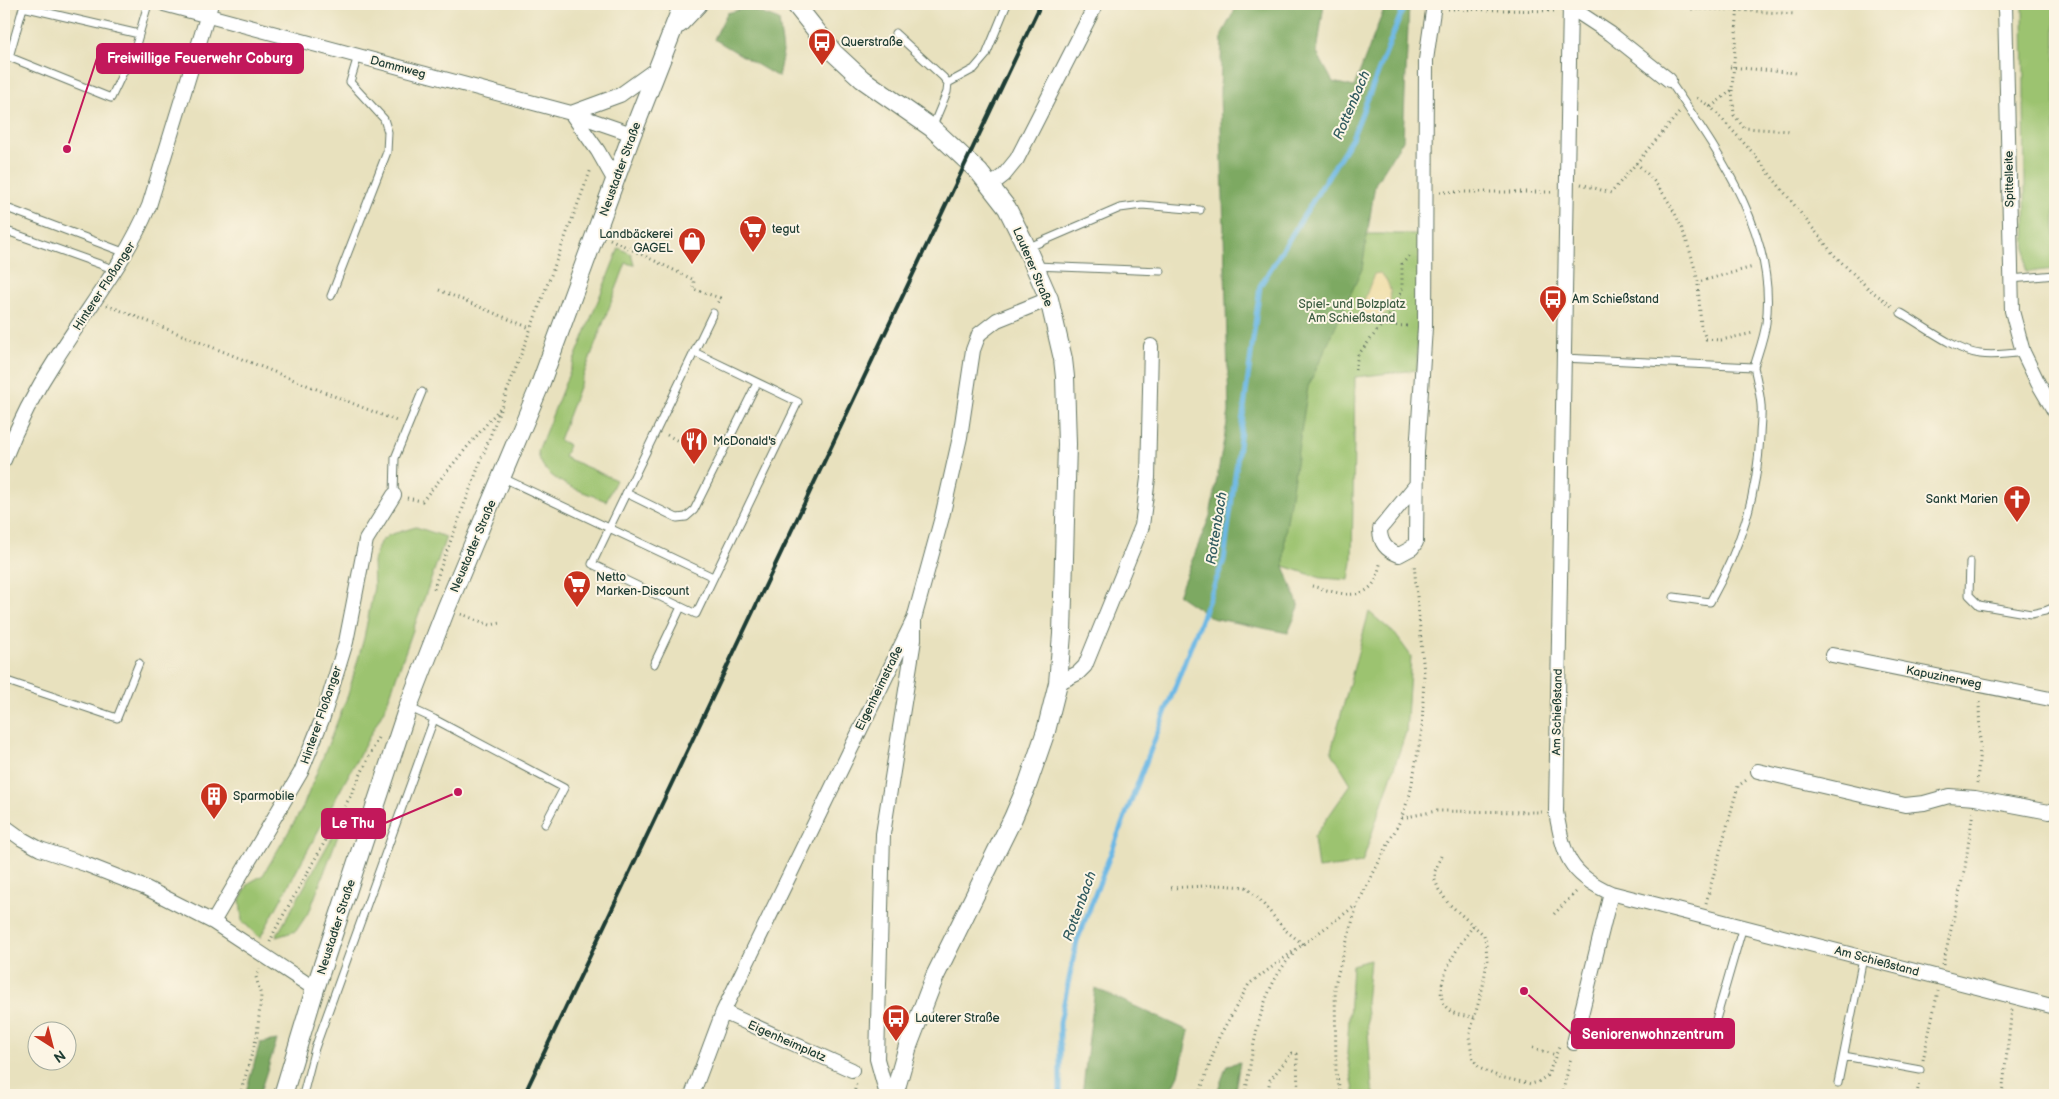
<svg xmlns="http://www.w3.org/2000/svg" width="2059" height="1099" viewBox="0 0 2059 1099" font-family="'Balsamiq Sans',sans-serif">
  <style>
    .green { fill: #9cc36f; stroke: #5e8052 }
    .forest { fill: #7da962; stroke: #4e734b }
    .sand { fill: #eeda9e; stroke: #868c69 }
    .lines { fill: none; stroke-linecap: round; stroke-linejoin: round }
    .stream { stroke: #6cb8e5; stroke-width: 5 }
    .service-casing { stroke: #657664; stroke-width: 9 }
    .minor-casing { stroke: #657664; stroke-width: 16 }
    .tertiary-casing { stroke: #657664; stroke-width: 20 }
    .path { stroke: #657664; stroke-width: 3; stroke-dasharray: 1 4; stroke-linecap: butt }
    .service { stroke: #fff; stroke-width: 7 }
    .minor { stroke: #fff; stroke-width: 14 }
    .tertiary { stroke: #fff; stroke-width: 18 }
    .rail { stroke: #1f3d34; stroke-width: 4 }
    .labels { text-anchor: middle; stroke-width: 4; stroke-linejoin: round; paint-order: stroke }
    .poi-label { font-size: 12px; fill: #1f3d34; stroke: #fcf5e5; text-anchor: start }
    .street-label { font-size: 12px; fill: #1f3d34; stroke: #fcf5e5 }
    .park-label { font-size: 12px; fill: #3e5e43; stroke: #fcf5e5 }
    .water-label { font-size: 14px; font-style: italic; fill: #325c60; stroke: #fcf5e5 }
    .leader { fill: none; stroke: #c2185b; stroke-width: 2 }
    .callout-dot { fill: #c2185b; stroke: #fcf5e5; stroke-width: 2 }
    .callout { fill: #c2185b; stroke: #c2185b; stroke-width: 2 }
    .callout-label { font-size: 14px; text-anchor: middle; font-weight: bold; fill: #fff }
  </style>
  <rect width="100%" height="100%" fill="#fcf5e5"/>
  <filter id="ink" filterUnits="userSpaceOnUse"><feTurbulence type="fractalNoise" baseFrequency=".02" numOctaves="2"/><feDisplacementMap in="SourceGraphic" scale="10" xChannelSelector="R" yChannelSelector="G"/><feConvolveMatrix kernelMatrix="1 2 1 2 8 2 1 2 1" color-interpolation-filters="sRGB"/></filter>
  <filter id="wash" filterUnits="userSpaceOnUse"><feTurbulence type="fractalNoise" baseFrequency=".0096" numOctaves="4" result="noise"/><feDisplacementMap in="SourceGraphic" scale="20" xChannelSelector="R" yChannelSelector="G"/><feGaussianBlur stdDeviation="1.12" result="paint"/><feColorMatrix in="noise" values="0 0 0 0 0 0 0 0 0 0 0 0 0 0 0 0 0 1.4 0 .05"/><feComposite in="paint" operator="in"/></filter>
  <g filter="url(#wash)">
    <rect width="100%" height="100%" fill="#e8e1be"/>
    <path class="green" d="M2023,4H2055V269L2026,272Z
      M1317,234H1419L1417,370L1355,377L1352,562L1349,580L1321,578L1253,556Z
      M619,248L631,254L634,265L626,263L559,440L569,445L564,457L616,480L606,501C581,490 540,481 538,451Z
      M416,527L446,537L386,706L260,938L242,921L240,899L249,883L263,875L302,809L348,695L364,638L374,587L373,561L380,542L389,535Z
      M1369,612L1395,634L1411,656L1406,732L1362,863L1318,869L1314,837L1351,784L1331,751Z
      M348,809L310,910L296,931L276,937Z
      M1370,960L1366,1003L1372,1087L1375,1095H1355L1347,1054L1352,965Z"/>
    <path class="forest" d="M1238,4H1324L1317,53L1333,82L1354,87L1386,4H1409L1403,140L1375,184L1362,269L1308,387L1285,534L1284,566L1299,607L1288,633L1212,618L1178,595L1210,516L1229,412L1220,92L1222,34Z
      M747,8L779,20L783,52L778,77L714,39L727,13Z
      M1095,988L1189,1031L1179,1075L1169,1095H1082Z
      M277,1040L259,1095H245L260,1043Z
      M1240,1062L1234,1095H1216L1227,1065Z"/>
    <path class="sand" d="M1380,273C1392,283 1391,296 1390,310L1376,320L1366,319L1359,314L1374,274Z"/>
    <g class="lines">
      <path class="stream" d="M1060,1095V1022L1077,941L1224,560L1260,286L1352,138L1405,4"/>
    </g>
  </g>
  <g filter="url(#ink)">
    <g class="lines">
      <g class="service-casing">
        <path id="service" d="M24,4L9,57L111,98L136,45L148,4
          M23,7L139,34
          M895,33L943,77L948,83L947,92L932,128
          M948,83L974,69L986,55L1007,4
          M4,207L126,253
          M4,230L116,270
          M1027,248L1120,208L1142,205L1200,210
          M1035,266L1161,271
          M2011,279L2055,275
          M331,296L387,152L388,132L384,119L350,82L358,56
          M1901,313C1922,325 1958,352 1980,354C1994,356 2009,354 2023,352
          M694,352L798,402L696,614L592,564L713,313
          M1563,358L1754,367C1758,353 1764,338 1766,323C1778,234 1716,149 1669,80
          M501,477L713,577
          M626,493L677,518L686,517L694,510L757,383
          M394,495L395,458L422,392
          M1970,562L1969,595L1979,605L2031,614L2045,611L2055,607
          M1674,597L1710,602C1740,548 1757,498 1760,436C1760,426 1762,415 1761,405C1760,393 1757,380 1754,367
          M654,664L681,607
          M4,680L117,718L139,663
          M434,719L564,788L545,824
          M1715,1023L1743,926
          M1844,1056L1920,1070
          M1838,1083L1863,958
          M303,1095L315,1048L434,719L408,707"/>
      </g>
      <g class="minor-casing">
        <path id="minor" d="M164,4L571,113L632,134
          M1570,4L1556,812C1564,855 1568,874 1611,893L2055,1007
          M2005,4L2012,311L2023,352L2038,383L2055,412
          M1570,7L1611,34L1669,80
          M571,113L620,95L659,67
          M571,113L598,151L615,181
          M990,186L1004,175L1017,159L1096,4
          M4,460C18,424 35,391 56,359C88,307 125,263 149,206L211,4
          M1416,485L1380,529C1380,543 1386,550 1399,555L1412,548L1416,542L1417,453L1425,327L1426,60L1434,4
          M1832,655L2055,700
          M1058,683L1078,673L1085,666L1142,526L1148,478L1151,346
          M1758,771L1905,805L1924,803L1949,796L1975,798L2049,812L2055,809
          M4,826L22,839L40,849L85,864L146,888L213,922L315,989
          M213,922L301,772L323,717L346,642L366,540L394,495
          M723,1012L852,1070
          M1574,1043L1611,893
          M692,1095L723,1012L914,619L942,517L960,437L973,350L979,334L997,320L1049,299
          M887,1095L877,1059L883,834L914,640V622"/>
      </g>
      <g class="tertiary-casing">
        <path id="tertiary" d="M795,4L834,53L862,79L932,128L979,172L1007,208L1023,240L1049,299L1063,359L1065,377L1067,444L1062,634L1058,683L1046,731L1028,783L1013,818L935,976L908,1046L894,1095
          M679,24L698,4
          M283,1095L315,989L408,707L446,609L540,385L632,134L683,4"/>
      </g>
      <path class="path" d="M1644,4L1645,6H1688L1691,9L1738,10L1795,14
        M1448,9L1555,11
        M1730,67L1796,73
        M1732,90L1734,115L1744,128L1791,131
        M1697,98L1711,107L1753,153L1834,255L1869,289L1893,307
        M1711,107L1732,90L1738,4
        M1636,163C1672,194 1688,237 1698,282L1753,267
        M1581,184L1611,193L1679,113
        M1440,192H1553
        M610,239L694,280L693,289L720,298L717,304
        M1698,285L1701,326L1706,339L1721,340L1753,333
        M439,290L530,328
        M107,305L399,422
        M1381,325L1407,326
        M1355,370L1358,355L1396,307L1402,289V264L1411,254
        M667,435L686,445
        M407,498L422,501L500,408
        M1312,586C1332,591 1362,604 1375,581C1378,575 1379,567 1381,561
        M434,589L440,569L591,169
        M461,614L490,625L501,623
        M1977,783L1980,748L1979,700
        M1402,818L1436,811L1542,812
        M1441,856L1435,871V880L1439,890L1448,903L1484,935L1486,943L1487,961L1483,986L1469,1037L1473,1059L1479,1068L1500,1077L1531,1084L1538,1082L1548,1075L1559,1047
        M1171,888L1219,885L1246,887L1260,900L1285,930L1303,944
        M1706,903L1738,786L1748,779
        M1554,914L1578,890
        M1473,926C1460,944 1426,991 1449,1010C1456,1016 1467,1016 1475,1017
        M270,942L275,930L350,797L378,738
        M1943,965L1965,867L1973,812
        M1533,1048L1556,1055
        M1923,1060L1938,991
        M240,1095L257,1036L261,996L256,977L260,969
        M854,1095L856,1083
        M1199,1095L1219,1037L1249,984L1355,906
        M1245,1095C1254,1046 1258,990 1295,952
        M1267,1095L1270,1080L1292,1053L1297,1054L1298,1095
        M1341,1095L1336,1072L1335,984L1357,905L1401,819L1410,794L1422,730L1424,673L1414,563
        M1562,1095L1571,1057
        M1917,1095L1919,1081
        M2002,1095L2012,1009"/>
      <use href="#service" class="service"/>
      <use href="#minor" class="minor"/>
      <use href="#tertiary" class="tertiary"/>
      <path class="rail" d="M524,1095L1041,4"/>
    </g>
  </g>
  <defs>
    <g id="bus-pin" transform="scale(1.4375)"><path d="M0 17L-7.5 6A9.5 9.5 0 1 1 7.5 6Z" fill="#c8321e" stroke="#fcf5e5"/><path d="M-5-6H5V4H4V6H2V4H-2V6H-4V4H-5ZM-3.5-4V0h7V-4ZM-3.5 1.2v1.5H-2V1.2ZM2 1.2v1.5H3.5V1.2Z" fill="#fff"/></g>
    <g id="supermarket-pin" transform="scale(1.4375)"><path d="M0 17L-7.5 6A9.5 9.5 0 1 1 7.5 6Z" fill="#c8321e" stroke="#fcf5e5"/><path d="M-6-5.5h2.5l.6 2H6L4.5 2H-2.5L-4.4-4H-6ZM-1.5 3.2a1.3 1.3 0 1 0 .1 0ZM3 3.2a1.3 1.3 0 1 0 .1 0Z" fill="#fff"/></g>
    <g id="shop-pin" transform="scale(1.4375)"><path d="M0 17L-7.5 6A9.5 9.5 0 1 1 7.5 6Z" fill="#c8321e" stroke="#fcf5e5"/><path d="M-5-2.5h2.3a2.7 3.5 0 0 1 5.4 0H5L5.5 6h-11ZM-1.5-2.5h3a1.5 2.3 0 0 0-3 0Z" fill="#fff"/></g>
    <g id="restaurant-pin" transform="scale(1.4375)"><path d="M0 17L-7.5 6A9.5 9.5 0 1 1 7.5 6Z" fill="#c8321e" stroke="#fcf5e5"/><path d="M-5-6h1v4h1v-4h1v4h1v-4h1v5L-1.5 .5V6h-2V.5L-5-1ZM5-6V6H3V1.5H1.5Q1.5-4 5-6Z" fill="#fff"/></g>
    <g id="church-pin" transform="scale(1.4375)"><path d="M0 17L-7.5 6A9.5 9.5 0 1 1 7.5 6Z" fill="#c8321e" stroke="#fcf5e5"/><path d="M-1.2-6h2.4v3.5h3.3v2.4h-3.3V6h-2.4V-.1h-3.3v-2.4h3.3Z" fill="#fff"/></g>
    <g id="building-pin" transform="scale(1.4375)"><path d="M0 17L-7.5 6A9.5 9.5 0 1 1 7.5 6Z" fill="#c8321e" stroke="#fcf5e5"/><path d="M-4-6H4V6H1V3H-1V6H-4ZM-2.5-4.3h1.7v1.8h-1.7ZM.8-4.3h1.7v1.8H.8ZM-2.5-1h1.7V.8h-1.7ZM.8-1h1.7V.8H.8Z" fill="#fff"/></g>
  </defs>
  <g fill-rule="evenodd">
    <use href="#bus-pin" x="822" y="42"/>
    <use href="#supermarket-pin" x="753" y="229"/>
    <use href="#shop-pin" x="692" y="241"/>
    <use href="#bus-pin" x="1553" y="299"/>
    <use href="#restaurant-pin" x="694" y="441"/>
    <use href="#church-pin" x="2017" y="499"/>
    <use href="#supermarket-pin" x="577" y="584"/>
    <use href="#building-pin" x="214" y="796"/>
    <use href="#bus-pin" x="896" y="1018"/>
  </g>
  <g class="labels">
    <g class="poi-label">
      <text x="841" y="46">Querstraße</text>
      <text x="772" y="233">tegut</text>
      <text x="673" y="238" text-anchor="end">Landbäckerei<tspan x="673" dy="14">GAGEL</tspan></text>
      <text x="1572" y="303">Am Schießstand</text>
      <text x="713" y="445">McDonald's</text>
      <text x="1998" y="503" text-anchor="end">Sankt Marien</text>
      <text x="596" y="581">Netto<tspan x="596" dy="14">Marken-Discount</tspan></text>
      <text x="233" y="800">Sparmobile</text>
      <text x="915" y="1022">Lauterer Straße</text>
    </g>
    <g class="street-label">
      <text transform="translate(398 67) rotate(15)" y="4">Dammweg</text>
      <text transform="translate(620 169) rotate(-70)" y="4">Neustadter Straße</text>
      <text transform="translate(2009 179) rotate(-91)" y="4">Spittelleite</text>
      <text transform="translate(1033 267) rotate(67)" y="4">Lauterer Straße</text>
      <text transform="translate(104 286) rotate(-57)" y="4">Hinterer Floßanger</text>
      <text transform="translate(473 546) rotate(-67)" y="4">Neustadter Straße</text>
      <text transform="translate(1944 677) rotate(11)" y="4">Kapuzinerweg</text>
      <text transform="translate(879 688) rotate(-64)" y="4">Eigenheimstraße</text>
      <text transform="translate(1557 712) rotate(-89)" y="4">Am Schießstand</text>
      <text transform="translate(321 715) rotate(-71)" y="4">Hinterer Floßanger</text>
      <text transform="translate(336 927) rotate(-72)" y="4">Neustadter Straße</text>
      <text transform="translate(1877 961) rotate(15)" y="4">Am Schießstand</text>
      <text transform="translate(787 1041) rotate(24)" y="4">Eigenheimplatz</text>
    </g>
    <g class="park-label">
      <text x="1352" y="308">Spiel- und Bolzplatz<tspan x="1352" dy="14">Am Schießstand</tspan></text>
    </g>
    <g class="water-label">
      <text transform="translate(1351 105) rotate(-67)" y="5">Rottenbach</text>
      <text transform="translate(1216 528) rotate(-81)" y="5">Rottenbach</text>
      <text transform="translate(1079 906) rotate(-70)" y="5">Rottenbach</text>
    </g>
  </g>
  <path class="leader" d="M67 149L97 58M458 792L385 823M1524 991L1572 1034"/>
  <g class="callout-dot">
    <circle cx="67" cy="149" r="5"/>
    <circle cx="458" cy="792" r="5"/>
    <circle cx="1524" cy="991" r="5"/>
  </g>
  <g class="callout">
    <rect x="97" y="44" width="206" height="29" rx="5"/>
    <rect x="322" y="809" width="63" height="29" rx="5"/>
    <rect x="1572" y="1019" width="162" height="29" rx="5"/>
  </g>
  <g class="callout-label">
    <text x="200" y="63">Freiwillige Feuerwehr Coburg</text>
    <text x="353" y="828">Le Thu</text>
    <text x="1653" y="1039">Seniorenwohnzentrum</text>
  </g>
  <rect width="2059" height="1099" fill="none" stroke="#fcf5e5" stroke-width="20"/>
  <g transform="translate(52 1046) rotate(144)"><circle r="24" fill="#fcf5e5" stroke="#a4ab9e"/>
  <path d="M0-4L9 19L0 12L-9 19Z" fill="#c8321e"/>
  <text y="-8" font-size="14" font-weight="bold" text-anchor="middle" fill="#1f3d34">N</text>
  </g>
</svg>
